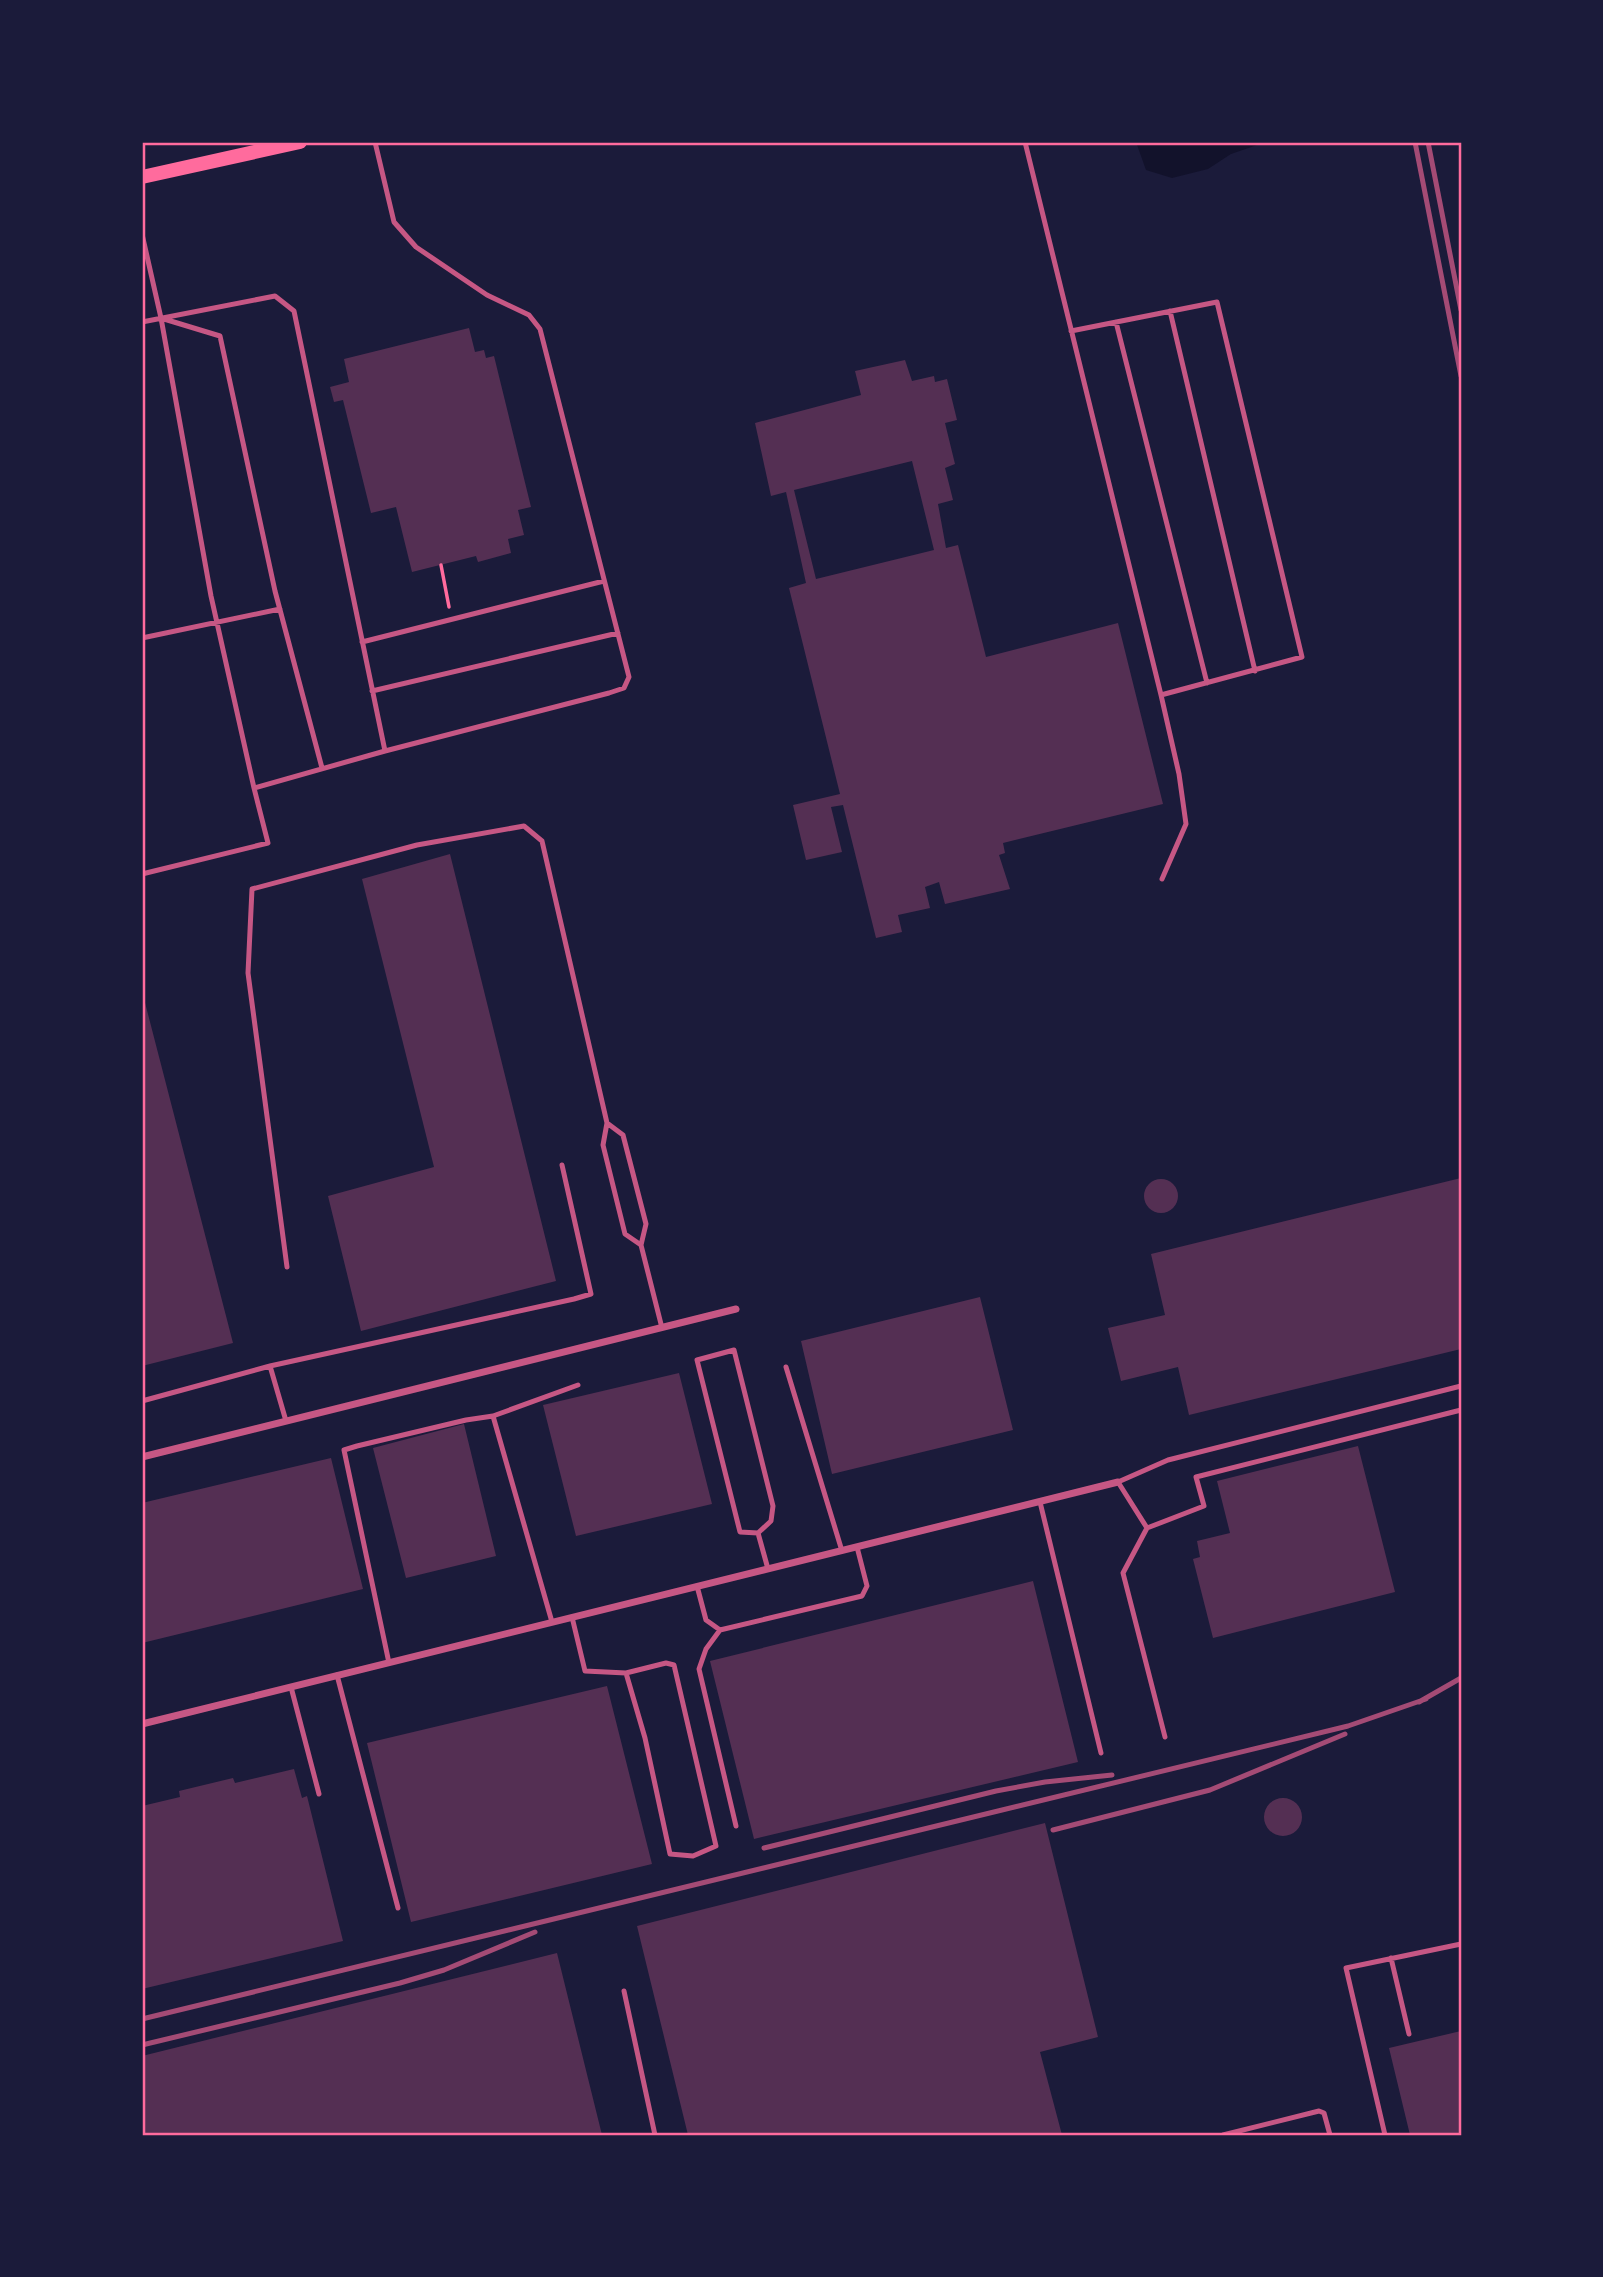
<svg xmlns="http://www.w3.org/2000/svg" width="1603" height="2277" viewBox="0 0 1603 2277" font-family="'Roboto Condensed',sans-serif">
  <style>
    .water { fill: #12122b }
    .building { fill: #542f53; fill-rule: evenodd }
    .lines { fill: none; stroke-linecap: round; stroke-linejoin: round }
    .path { stroke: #ff6b9d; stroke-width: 3.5 }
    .service { stroke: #c65784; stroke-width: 5 }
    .minor { stroke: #c65784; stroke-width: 7 }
    .secondary { stroke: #ff6b9d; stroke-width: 14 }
    .rail { stroke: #a44b75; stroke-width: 5 }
    .neatline { fill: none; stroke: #ff6b9d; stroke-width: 2.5 }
  </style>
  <rect width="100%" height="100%" fill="#1b1b3a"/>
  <path class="water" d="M1136,142H1266L1231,154L1208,169L1172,178L1146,170Z"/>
  <path class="building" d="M469,328L475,352L484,350L486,358L494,356L531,507L518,510L524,535L508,539L511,553L478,562L476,556L412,572L396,507L371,513L343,400L334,402L330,387L349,382L344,359Z
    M905,360L912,381L934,376L935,382L947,379L957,420L945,423L955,464L945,468L953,500L938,504L946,548L958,545L986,657L1118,623L1163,804L1003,843L1005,853L999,855L1010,889L945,904L939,882L925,887L930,908L898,915L902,932L876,938L843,805L831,807L842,852L806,860L793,805L840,794L789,588L806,583L786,492L771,496L755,423L861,395L855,371ZM912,461L934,550L816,579L794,490Z
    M450,854L556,1281L361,1331L328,1196L434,1167L362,879Z
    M142,991L233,1343L142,1366Z
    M1461,1178V1349L1189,1415L1178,1367L1121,1381L1108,1328L1165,1315L1151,1254Z
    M1144 1196a17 17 0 1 1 34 0a17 17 0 1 1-34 0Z
    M980,1297L1013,1430L832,1474L801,1341Z
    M679,1373L712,1504L576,1536L543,1405Z
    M464,1424L496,1556L406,1578L373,1448Z
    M1358,1446L1395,1592L1213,1638L1193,1559L1200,1557L1197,1541L1230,1533L1217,1481Z
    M331,1458L363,1589L142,1643V1503Z
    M1033,1581L1078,1762L754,1839L710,1661Z
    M607,1686L652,1864L411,1922L367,1743Z
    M294,1769L302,1798L307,1796L343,1941L142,1989V1806L180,1797L179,1791L233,1778L235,1783Z
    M1264 1817a19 19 0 1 1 38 0a19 19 0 1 1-38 0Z
    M1045,1823L1098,2037L1040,2052L1062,2135H688L637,1926Z
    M557,1953L602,2135H142V2056Z
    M1461,2031V2135H1410L1389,2048Z"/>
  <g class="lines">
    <path class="path" d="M441,565L449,607"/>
    <path class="service" d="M375,142L394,222L416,247L487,295L529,315L540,329L629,677L624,688L609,693L385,751
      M1025,142L1161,695L1302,657L1217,302L1071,331
      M142,234L161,318L211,596L254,788
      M1170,311L1255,671
      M164,319L220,336L275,591L322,768
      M142,322L275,296L294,311L385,751L254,788L268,843L142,874
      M1116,322L1207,683
      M142,638L280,609
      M362,642L604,581
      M372,691L618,633
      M1161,695L1179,774L1186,824L1162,879
      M607,1123L623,1135L646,1224L641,1245L662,1328
      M287,1267L248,973L252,889L417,845L524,826L542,841L607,1123L603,1145L625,1234L641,1245
      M734,1350L773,1506L771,1521L758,1533L740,1532L697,1360Z
      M786,1367L842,1551
      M142,1401L270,1366
      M493,1416L578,1385
      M286,1421L270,1366L574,1299L591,1294L562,1165
      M1040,1502L1101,1753
      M1147,1528L1204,1506L1196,1477L1461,1410
      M758,1533L768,1569
      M697,1586L706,1620L720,1630
      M572,1617L585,1671L626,1673L666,1663L674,1665L716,1846L693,1856L670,1854L645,1738L626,1673
      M389,1663L344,1450L357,1446L466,1420L493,1416L552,1622
      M337,1675L398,1908
      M291,1687L319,1794
      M1165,1737L1123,1573L1147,1528L1118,1482L1168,1460L1461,1386
      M736,1826L699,1669L706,1649L720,1630L862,1596L867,1586L857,1547
      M1391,1958L1409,2034
      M624,1991L655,2135
      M1223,2135L1319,2111L1324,2113L1330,2135
      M1385,2135L1346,1968L1461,1944"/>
    <path class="minor" d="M142,1457L736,1309
      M142,1724L1118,1482"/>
    <path class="secondary" d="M142,177L300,142"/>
    <path class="rail" d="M1415,142L1461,376
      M1428,142L1461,310
      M1419,1702L1461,1678
      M1053,1830L1210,1790L1345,1734
      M764,1848L996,1791L1045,1782L1112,1775
      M142,2019L1348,1726L1426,1699
      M142,2045L400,1983L444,1970L535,1932"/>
  </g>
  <rect width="1603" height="2277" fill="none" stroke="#1b1b3a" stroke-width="287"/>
  <rect x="144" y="144" width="1316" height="1990" class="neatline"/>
</svg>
